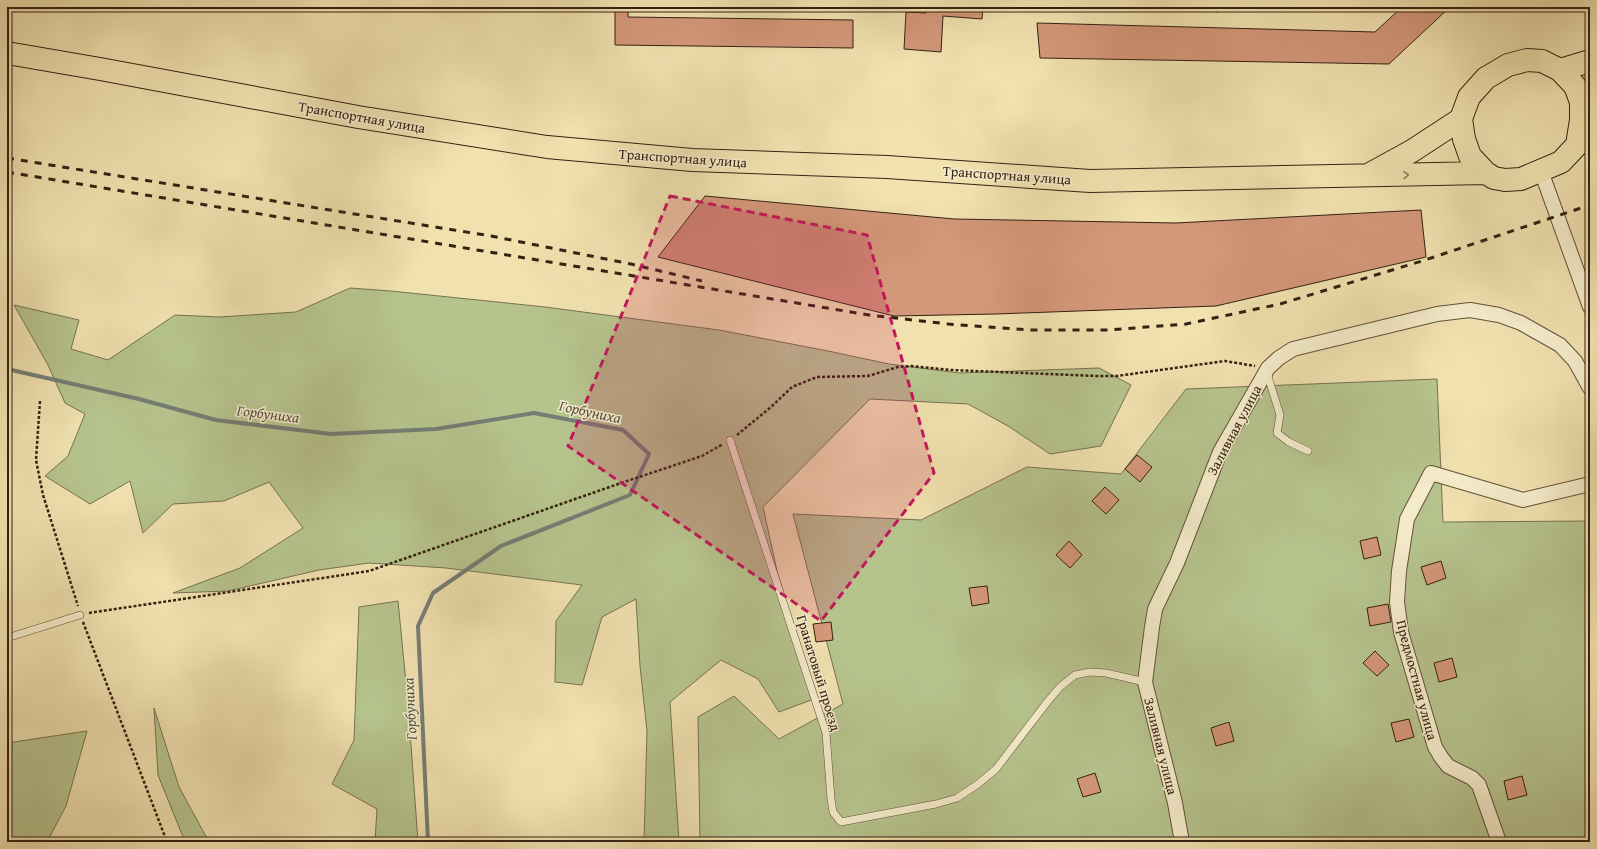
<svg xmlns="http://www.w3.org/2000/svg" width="1597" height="849" viewBox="0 0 1597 849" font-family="'Gentium Book Plus',serif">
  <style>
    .green { fill: #b6c38d; stroke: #76724f }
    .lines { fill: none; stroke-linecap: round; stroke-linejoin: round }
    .stream { stroke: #757d74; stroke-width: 4 }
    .building { fill: #d39779; stroke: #352111 }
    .lane-casing { stroke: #645138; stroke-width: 8 }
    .street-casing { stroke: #645138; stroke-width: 16 }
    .primary-casing { stroke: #352111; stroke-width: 24 }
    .path { stroke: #352111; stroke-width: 2.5; stroke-dasharray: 3 2; stroke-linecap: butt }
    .lane { stroke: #f5eccb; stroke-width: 7 }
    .street { stroke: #f5eccb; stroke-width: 14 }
    .primary { stroke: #f0e1af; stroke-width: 22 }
    .rail { stroke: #352111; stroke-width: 3; stroke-dasharray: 7 7; stroke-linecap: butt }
    .oneway { stroke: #928160 }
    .marked { fill: #c2185b; fill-opacity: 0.2; stroke: #c2185b; stroke-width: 3; stroke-dasharray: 8 5; stroke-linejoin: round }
    .labels { text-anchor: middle; stroke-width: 3; stroke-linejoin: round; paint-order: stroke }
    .street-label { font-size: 14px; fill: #352111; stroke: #f5eccb }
    .water-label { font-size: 15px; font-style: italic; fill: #554f43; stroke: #f5eccb }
  </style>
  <rect width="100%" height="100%" fill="#f0e1af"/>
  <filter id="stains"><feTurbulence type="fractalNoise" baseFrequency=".005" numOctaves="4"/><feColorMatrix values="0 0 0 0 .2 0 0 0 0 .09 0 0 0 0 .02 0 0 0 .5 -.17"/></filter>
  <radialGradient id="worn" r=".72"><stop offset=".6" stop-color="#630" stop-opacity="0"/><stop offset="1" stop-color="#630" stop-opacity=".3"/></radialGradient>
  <path class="green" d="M350,288L391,291L545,307L719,330L828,351L889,364L959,373L1099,368L1131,385L1101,446L1050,454L1008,426L968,404L870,399L763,507L777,571L814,699L779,712L758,679L721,660L670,702L679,842H644L647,731L640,666L636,599L602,617L582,685L555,682L556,621L582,585L446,568L369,563L319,570L228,591L173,593L240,568L303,528L269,482L224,501L173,504L143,533L130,481L90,504L45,476L68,456L85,414L65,403L48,365L14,305L79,320L71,349L108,360L175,315L219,317L296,312Z
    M1437,379L1443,522L1590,521V842H700L698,717L734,696L779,739L843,704L793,514L921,520L1027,467L1121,474L1186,389Z
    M398,601L408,703L418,842H375L377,809L332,784L354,740L359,607Z
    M154,708L179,787L209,842H185L158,775Z
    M87,731L66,806L47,842H7V743Z"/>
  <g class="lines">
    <path class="stream" d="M7,369L139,399L216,420L331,434L436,429L534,413L623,430L649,454L630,495L501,546L433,593L418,626L428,842"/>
  </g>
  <path class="building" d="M615,7H628V17L853,20V48L615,45Z
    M926,7H983L982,19L943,16L941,52L904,49L906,12L926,13Z
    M1402,7H1450L1389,64L1040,58L1037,23L1375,32Z
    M705,196L954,219L1176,223L1421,210L1426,257L1216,306L996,314L894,316L658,257Z
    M1137,455L1152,467L1140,482L1125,469Z
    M1105,487L1119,500L1106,514L1092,501Z
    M1377,537L1381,555L1364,559L1360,541Z
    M1069,541L1082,555L1070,568L1056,555Z
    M1441,561L1446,578L1427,585L1421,567Z
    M987,586L989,603L972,606L969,588Z
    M1388,604L1391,622L1370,626L1367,608Z
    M831,622L833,640L816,642L813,624Z
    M1375,651L1389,665L1377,676L1363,663Z
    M1452,658L1457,677L1439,682L1434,663Z
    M1409,719L1414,737L1396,742L1391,723Z
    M1229,722L1234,741L1216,746L1211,728Z
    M1095,773L1101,792L1083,797L1077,779Z
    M1522,776L1527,795L1508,800L1504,781Z"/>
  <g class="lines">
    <g class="lane-casing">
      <path id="lane" d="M1267,373L1280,415L1277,433L1289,442L1308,451
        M730,440L826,733L831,799L833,812L841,822L936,804L957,798L978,784L996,769L1048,701L1060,687L1075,675L1090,672L1106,673L1145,682
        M7,638L80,615"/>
    </g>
    <g class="street-casing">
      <path id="street" d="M1541,171L1590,307
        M1182,842L1175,803L1145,682L1152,627L1155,609L1177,563L1220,452L1268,368L1279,358L1293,349L1437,314L1470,310L1499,315L1521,323L1560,345L1575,361L1590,388
        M1499,842L1479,785L1472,778L1448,766L1441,757L1435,747L1401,632L1397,602L1399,571L1407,519L1431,473L1523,500L1590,484"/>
    </g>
    <g class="primary-casing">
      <path id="primary" d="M7,53L100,69L358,117L547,147L692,160L887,167L1090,181L1486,173L1494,178L1505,180L1521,179L1561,162L1577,145L1581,120V102L1575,86L1560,70L1542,61L1527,60L1508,65L1486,78L1469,97L1461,119L1464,139L1470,156L1486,173
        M1560,70L1590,61
        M1370,174L1412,151L1461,119"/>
    </g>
    <path class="path" d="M1211,7L1218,12
      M40,401L36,460L43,495L78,606
      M737,435L771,407L792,387L817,377L868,376L898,367L911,366L951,370L1097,376H1117L1225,361L1255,366
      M89,613L369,571L624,482L702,456L723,444
      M83,622L167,842"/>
    <use href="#lane" class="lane"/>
    <use href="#street" class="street"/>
    <use href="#primary" class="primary"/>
    <path class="rail" d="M7,158L491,236L631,264L702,281
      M7,172L869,315L948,324L1029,330H1108L1186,324L1280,304L1422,261L1590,205"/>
  </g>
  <defs><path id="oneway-chevron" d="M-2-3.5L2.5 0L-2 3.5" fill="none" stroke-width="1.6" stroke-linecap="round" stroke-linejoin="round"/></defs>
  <use class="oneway" href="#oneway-chevron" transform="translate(1406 175) rotate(-1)"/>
  <path class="marked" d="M670,196L867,235L934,473L821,621L568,446Z"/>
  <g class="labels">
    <g class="street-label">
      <text transform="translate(362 117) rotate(10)" y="5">Транспортная улица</text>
      <text transform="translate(683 158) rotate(4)" y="5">Транспортная улица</text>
      <text transform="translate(1007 175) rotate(4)" y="5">Транспортная улица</text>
      <text transform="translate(1234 430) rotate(-62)" y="5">Заливная улица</text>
      <text transform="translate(819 673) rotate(73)" y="5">Гранатовый проезд</text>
      <text transform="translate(1417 680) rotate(75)" y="5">Предмостная улица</text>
      <text transform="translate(1161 746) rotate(76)" y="5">Заливная улица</text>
    </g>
    <g class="water-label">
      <text transform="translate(590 412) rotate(12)" y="5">Горбуниха</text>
      <text transform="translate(268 414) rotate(7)" y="5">Горбуниха</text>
      <text transform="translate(410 709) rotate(-93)" y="5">Горбуниха</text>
    </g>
  </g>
  <rect width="1597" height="849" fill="none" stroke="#f0e1af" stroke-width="24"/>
  <rect x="8" y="8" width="1581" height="833" fill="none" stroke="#352111" stroke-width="2"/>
  <rect x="12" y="12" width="1573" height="825" fill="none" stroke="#352111"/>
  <rect width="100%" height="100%" filter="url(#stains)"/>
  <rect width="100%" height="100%" fill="url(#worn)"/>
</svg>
